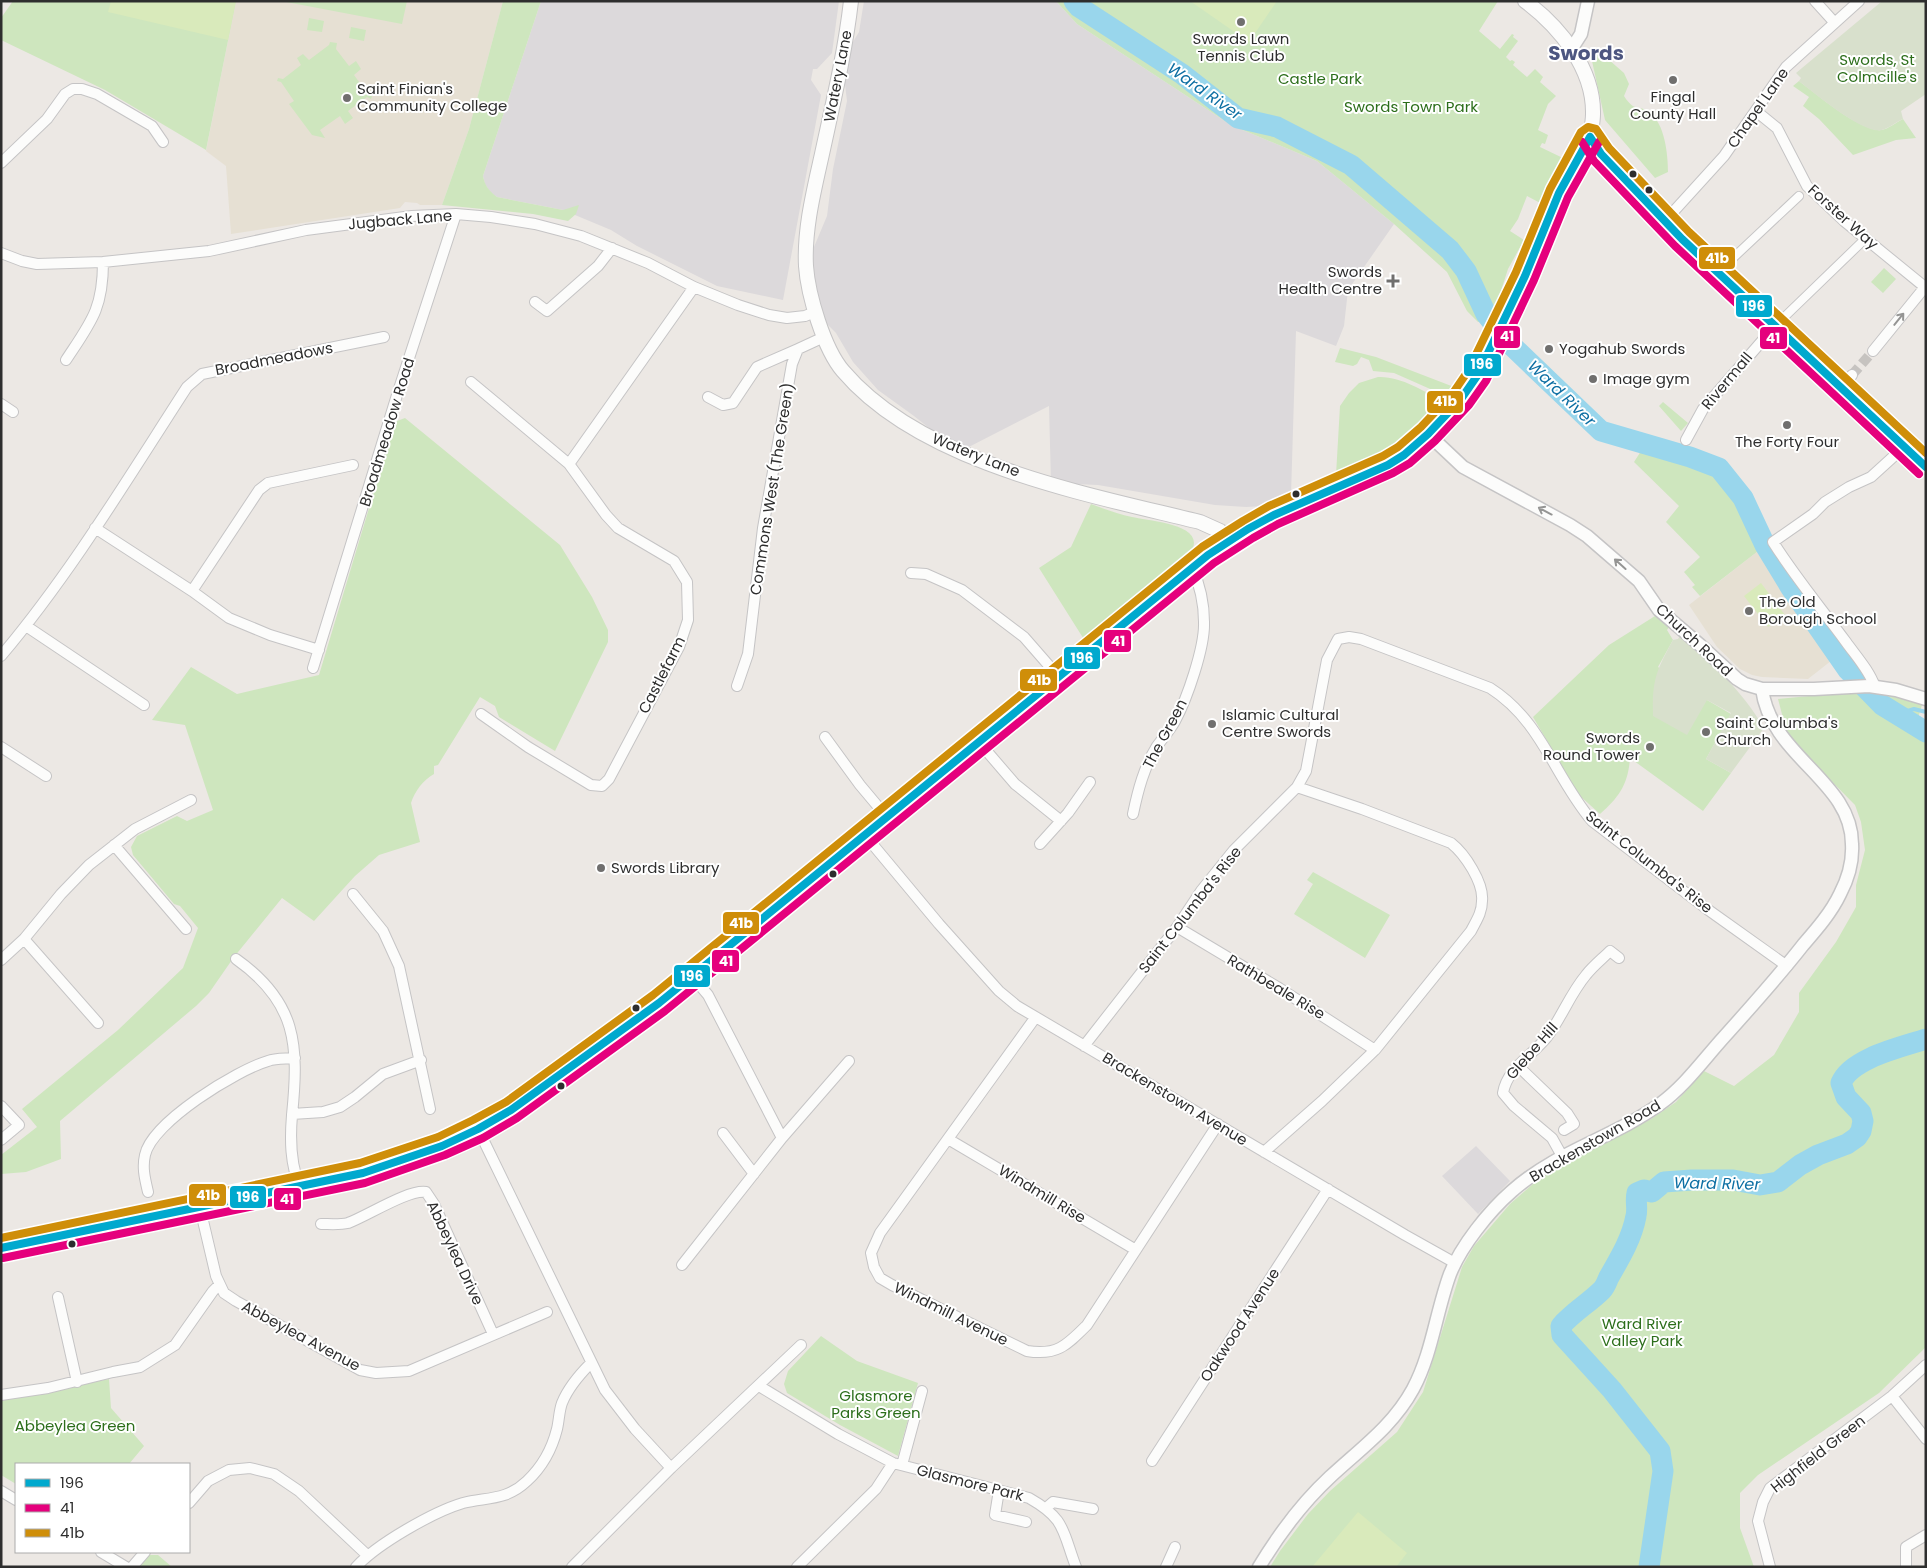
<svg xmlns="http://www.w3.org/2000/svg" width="1927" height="1568" viewBox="0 0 1927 1568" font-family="Poppins,sans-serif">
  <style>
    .industrial { fill: #dcd9db }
    .education { fill: #e6e0d3 }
    .green { fill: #cee6be }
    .cemetery { fill: #d8e0cc }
    .pitch { fill: #d9eabb }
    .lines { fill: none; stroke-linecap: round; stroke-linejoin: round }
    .stream { stroke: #99d6ec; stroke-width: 4 }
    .river { stroke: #99d6ec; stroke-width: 21 }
    .minor-tunnel { stroke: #c6c3c0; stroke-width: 10; stroke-dasharray: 10 5; stroke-linecap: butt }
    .pedestrian-casing { stroke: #c5c4c5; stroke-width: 10 }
    .minor-casing { stroke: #c5c4c5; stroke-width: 12 }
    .tertiary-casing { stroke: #c5c4c5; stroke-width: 15 }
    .secondary-casing { stroke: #c5c4c5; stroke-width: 16 }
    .pedestrian { stroke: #fcfcfb; stroke-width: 8 }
    .minor { stroke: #fcfcfb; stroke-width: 10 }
    .tertiary { stroke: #fcfcfb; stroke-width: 12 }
    .secondary { stroke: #fcfcfb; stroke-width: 14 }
    .bus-1-casing { stroke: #fff; stroke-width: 11 }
    .bus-2-casing { stroke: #fff; stroke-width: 11 }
    .bus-3-casing { stroke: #fff; stroke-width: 11 }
    .bus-1 { stroke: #00a9ce; stroke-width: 8 }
    .bus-2 { stroke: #e5007d; stroke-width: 8 }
    .bus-3 { stroke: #cf8e09; stroke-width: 8 }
    .oneway { stroke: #959594 }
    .poi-dot { fill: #706f6e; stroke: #fff; stroke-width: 2 }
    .bus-dot { fill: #2e2e2e; stroke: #fff; stroke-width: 2 }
    .labels { text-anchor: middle; stroke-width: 4; stroke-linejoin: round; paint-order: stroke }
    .poi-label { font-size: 15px; fill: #2e2e2e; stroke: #fff; text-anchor: start }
    .park-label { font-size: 15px; fill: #2c6e1b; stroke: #fff }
    .street-label { font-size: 15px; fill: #2e2e2e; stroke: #fff }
    .water-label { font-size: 16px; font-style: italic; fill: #0d6fa3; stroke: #fff }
    .district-label { font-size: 20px; font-weight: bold; fill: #4d5680; stroke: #fff }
    .line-badge { stroke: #fff; stroke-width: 2 }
    .badge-label { font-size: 14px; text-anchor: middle; font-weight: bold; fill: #fff }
  </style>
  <rect width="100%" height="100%" fill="#ece8e4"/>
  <path class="industrial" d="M541,1H839L832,53L817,69H813L811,80L821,95L783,300L717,286L637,246L611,230L563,210L497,197L490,192L485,184L483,176Z
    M864,1H1056L1077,24L1231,125L1317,161L1394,224L1348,290L1344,326L1336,346L1296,331L1291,495L1265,506L1246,507L1215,505L1098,485L1051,483L1049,406L959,452L914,416L878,390L853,362L836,333L815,312L806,266L827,216L833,169L847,101L842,60L859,32Z
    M1476,1146L1510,1181L1478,1214L1442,1176Z"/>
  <path class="education" d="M236,1H503L469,129L442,205H420L417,203L405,202L400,208L231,234L226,166L206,151Z
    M1762,548L1836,657L1808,679L1762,677L1752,675L1740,669L1717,647L1689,605Z"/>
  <path class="green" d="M13,1H236L206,150L105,90L1,40V18Z
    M281,1H407L402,24Z
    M503,1H541L483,176C485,186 489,191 497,197L563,210L579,205L576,214L568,221L533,214L442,205L469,129Z
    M1056,1H1498L1479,31L1500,49L1512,34L1514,35L1513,37L1518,41L1506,57L1510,61L1512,60L1515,62L1513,65L1527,77L1535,69L1543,77L1540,82L1556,96L1548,104L1538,130L1548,135L1545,144L1542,143L1540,147L1565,159L1544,205L1527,196L1518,219L1510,231L1524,240L1508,269L1497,303L1488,321L1478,322L1467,311L1447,272L1394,224L1317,161L1231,125L1077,24Z
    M309,18L324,21L322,32L307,30Z
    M351,27L366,30L364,41L349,38Z
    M330,42L337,43L336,49L349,66L356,61L361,69L354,75L368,94L372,96L371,99L367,97L348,111L353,118L345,124L340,116L320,130L325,138L312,135L289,104L294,101L281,82L277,81L278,78L283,79L301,65L297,58L303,54L309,60L329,45Z
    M1600,52L1624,73L1629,84L1624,96C1635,113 1638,104 1649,112C1665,123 1668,155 1668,172L1655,178L1605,120L1592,61Z
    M1799,81C1815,93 1862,133 1882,130C1888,129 1897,122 1903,119L1916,138L1896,140L1853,155L1819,119L1803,106L1809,97L1793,86Z
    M1884,268L1896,279L1883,293L1871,282Z
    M1340,348L1376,357L1454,387L1446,396L1394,373L1373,371L1369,360L1361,357L1357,364L1353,366L1335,362Z
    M1378,377C1401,376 1423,391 1443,401C1413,437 1379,456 1336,475L1340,406L1349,393L1359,383Z
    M1663,402L1688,423L1681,431L1659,406Z
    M405,418L560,545L592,597L608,630V642L555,751L499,717L495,706L480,697L438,765L434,766V774C423,780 415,791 411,803L420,842L379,855L355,876L314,921L282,898L234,957L209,993L196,1006L60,1121L61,1159L26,1172L1,1174V1155L37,1127L22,1109L118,1030L183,968L198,928L180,906L174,904L133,855L131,847L137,836L177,816L187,821L213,810L185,725L152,720L191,667L237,694L319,675L393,428L397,421Z
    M1643,448C1663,454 1690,457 1709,469C1736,486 1748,520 1762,548L1700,596L1692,587L1695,585L1684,572L1700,557L1666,522L1679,506L1634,462Z
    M1091,504C1104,509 1118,514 1132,517C1148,521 1214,524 1188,556L1085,641L1039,568L1071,547Z
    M1655,616L1669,627L1667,630L1673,640L1658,667L1707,700L1731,714L1706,759L1731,773L1703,811L1630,758C1628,785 1619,797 1600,814L1579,795L1533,717L1609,645Z
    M1850,692L1881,693L1922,705L1913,735L1926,743V1347L1879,1393L1758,1475L1740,1493V1528L1754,1567H1270L1280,1551L1308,1514L1330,1491L1397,1432L1423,1392L1462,1267L1474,1246L1510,1204L1541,1177L1651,1119L1676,1102L1704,1071L1734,1086L1774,1055L1799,1012V993L1836,942L1856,907V885L1865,850L1861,822L1855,805L1788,737L1778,699Z
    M1313,872L1390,915L1365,958L1294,914L1313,884L1307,880Z
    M821,1336L857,1361L918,1383L898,1456L840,1425L787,1393L784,1384L788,1371Z
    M109,1379L111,1408L144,1446L129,1464H16V1484L1,1475V1401Z
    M142,1555H158L172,1567H133Z"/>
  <path class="cemetery" d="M1926,1V94L1901,111L1903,119C1896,122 1889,128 1882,130C1864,135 1814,93 1799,81L1801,78L1796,73L1881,2Z
    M1680,636C1712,662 1743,692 1764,728L1731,773L1706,759L1731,713L1707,700L1687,735L1653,716C1652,680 1656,671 1673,640L1678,639Z"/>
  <path class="pitch" d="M111,1H236L228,40L108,12Z
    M1190,1H1277L1249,42Z
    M1761,583L1785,615L1768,627L1744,596Z
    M1358,1512L1407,1553L1396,1567H1312Z"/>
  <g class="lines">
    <path class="stream" d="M1898,714L1914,709L1926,712"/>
    <path class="river" d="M1074,1L1079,7L1182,74L1238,118L1277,127L1351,165L1450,250L1466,271L1486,314L1509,343L1601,431L1690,457L1719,468L1743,498L1765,545L1791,588L1848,670L1882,705L1926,732
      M1649,1567L1663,1471L1660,1451L1612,1390L1562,1335L1561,1326C1573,1312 1589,1303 1602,1290C1606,1286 1607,1281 1609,1277C1620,1258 1632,1238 1636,1216C1638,1208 1635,1201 1637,1193L1644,1190L1652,1192L1664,1182L1692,1180H1733L1760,1185L1778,1182L1800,1165L1818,1155L1847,1144L1857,1137L1861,1131L1863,1121L1861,1113L1846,1097L1841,1083C1851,1058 1902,1047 1926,1039"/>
    <path class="minor-tunnel" d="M1852,375L1873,351"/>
    <g class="pedestrian-casing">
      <path id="pedestrian" d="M1717,273L1799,196
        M1775,326L1865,239"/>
    </g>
    <g class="minor-casing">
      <path id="minor" d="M1815,1L1834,22
        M1756,111L1777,128L1807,186L1844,221L1926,288
        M1,163L47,119L65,94L73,89H82L97,94L152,126L163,142
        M1664,222L1724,156L1786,67L1859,1
        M1,253L22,261L37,264L103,262L209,251L306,230L412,216L456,214L491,217L535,224L581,236L648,263L694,287L738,305L769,315L787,318L805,316L815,312
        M535,302L547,311L598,266L612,248
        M1873,351L1925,287
        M66,360C91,322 103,309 103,262
        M471,382L569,464L606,515L618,528L674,561L687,582L688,620L679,647L609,779L602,786L591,785L528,747L481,714
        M1841,388L1852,375
        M708,397L723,405L733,403L757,367L798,349
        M1,404L13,412
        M1686,440L1703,409L1775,326
        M569,464L694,287
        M95,528L192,591L229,618L270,635L319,650
        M911,573L926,574L962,590L1024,637L1058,676
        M192,591L259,490L268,483L353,465
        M26,626L144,705
        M1,656C71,573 128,478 187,387L202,374L384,337
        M313,668L397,395L456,214
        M737,686L748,654L763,528L792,364L798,349L824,337
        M1875,687C1869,670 1856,656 1846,642C1821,608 1795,577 1773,542L1813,514L1825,502L1849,487L1871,477L1904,447
        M825,737L860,785L886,816
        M978,741L1015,784L1061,821
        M1,747L46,776
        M1133,814C1138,790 1144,767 1157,746C1163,738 1170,730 1175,721C1187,699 1205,647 1204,622C1204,603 1200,585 1192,567
        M864,834L939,924L999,991L1017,1006L1405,1235L1455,1263
        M1040,844L1068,813L1090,782
        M114,845L186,929
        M353,894L383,931L399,966L430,1109
        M1177,927L1279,988L1375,1050
        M24,939L98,1023
        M236,959C297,1002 299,1045 292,1115C290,1139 290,1164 300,1187
        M1,960L24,939L61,894L89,865L135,829L191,800
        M691,975L708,995L782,1138
        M1035,1018L880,1233L871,1253L874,1267L880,1278L892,1285L1027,1351C1057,1356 1067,1345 1087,1325L1218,1124
        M1084,1046L1177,927L1201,891L1234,850L1297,787L1306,771L1327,660L1338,639L1349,637L1361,639L1490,688C1542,721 1554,776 1592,821L1707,909L1787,966
        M1518,1066L1567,1113L1574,1124L1564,1130
        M1,1106L19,1125L1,1140
        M292,1114L323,1112L340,1107L355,1097L383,1074L421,1060
        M478,1129L605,1390L635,1429L671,1468
        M723,1133L754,1174
        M948,1139L1136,1250
        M1264,1152L1322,1101L1375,1050L1471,931C1476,921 1482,913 1482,901C1484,883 1465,854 1451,843L1362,809L1297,787
        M1562,1156L1552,1138L1514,1106L1503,1093C1507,1068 1532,1056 1547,1037C1562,1017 1570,994 1586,975C1593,966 1602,959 1610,951L1619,958
        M148,1192C145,1179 142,1168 145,1155C152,1122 237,1070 268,1061C276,1058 286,1059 295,1058
        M200,1208L216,1276L224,1293L236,1301L360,1370L376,1373L409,1371L547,1312
        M321,1224C329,1224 340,1225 348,1223C367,1216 409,1189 426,1192L434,1204L493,1334
        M682,1265L782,1138L849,1061
        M58,1297L77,1382
        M759,1386L838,1434L893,1463L1029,1498C1066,1519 1062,1530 1076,1567
        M1,1395L48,1388L113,1372L140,1367L175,1345L213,1291L219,1285
        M1892,1396L1926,1439
        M1152,1461L1328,1189
        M902,1465L922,1391
        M999,1490L995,1515L1026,1522
        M1,1491L16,1500
        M189,1503L208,1481L229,1470L250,1468L274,1474L299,1491L367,1555
        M1046,1508L1053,1502L1093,1509
        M101,1552L126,1567
        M132,1567L145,1552
        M356,1567C377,1544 433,1512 463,1503C487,1497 506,1501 527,1481C541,1468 552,1449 557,1429C559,1421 559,1411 562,1403C568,1388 579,1375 591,1363
        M572,1567L671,1468L801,1345
        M797,1567L876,1489L893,1463
        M1166,1567L1175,1547
        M1770,1567L1758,1521L1763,1502L1770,1488L1892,1396L1926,1365
        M1906,1567V1547L1926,1535"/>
    </g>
    <g class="tertiary-casing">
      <path id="tertiary" d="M1572,48L1581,34L1588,1
        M1428,434L1463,467L1570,525L1587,536L1639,581L1659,610L1700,645L1737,679L1745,684L1762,689H1814L1869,686L1896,690L1926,699
        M1232,540L1274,515L1388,465L1404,455L1428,434L1461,399L1477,376L1525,276L1559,193L1590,137
        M1259,1567C1279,1534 1302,1503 1330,1477C1360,1449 1393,1426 1413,1389C1432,1354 1436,1312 1450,1274C1461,1246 1489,1211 1512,1191C1557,1151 1613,1138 1660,1104C1685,1086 1704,1059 1724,1037C1751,1007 1778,977 1803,945C1816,930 1831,913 1840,894C1848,879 1853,861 1852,844C1852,781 1771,757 1762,689"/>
    </g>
    <g class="secondary-casing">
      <path id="secondary" d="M1525,1C1560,27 1594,69 1593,114C1593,122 1591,130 1590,137L1601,154L1682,239L1926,467
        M1,1248L200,1208L363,1173L442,1146L478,1129L511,1110L541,1089L659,1003L1154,597L1208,555L1232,540L1220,531L1200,522C1087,494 922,464 843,371C824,349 808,295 806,266C804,229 814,190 822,154C833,103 845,53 851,1"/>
    </g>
    <use href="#pedestrian" class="pedestrian"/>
    <use href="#minor" class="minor"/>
    <use href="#tertiary" class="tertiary"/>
    <use href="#secondary" class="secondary"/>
    <g class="bus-1-casing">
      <path id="bus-1" d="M1590,137L1601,154L1682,239L1926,467
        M1,1248L363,1173L442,1146L478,1129L511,1110L659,1003L1208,555L1248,529L1274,515L1388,465L1404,455L1428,434L1461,399L1477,376L1525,276L1559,193L1590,137"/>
    </g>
    <g class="bus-2-casing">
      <path id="bus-2" d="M1582,142L1594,161L1675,246L1919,474
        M3,1258L365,1183L445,1155L483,1138L517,1118L665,1011L1214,563L1253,538L1278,524L1393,473L1410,463L1435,441L1469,405L1486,381L1534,280L1568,197L1599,142"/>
    </g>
    <g class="bus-3-casing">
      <path id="bus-3" d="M1,1238L360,1163L438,1137L473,1120L506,1102L653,995L1202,547L1243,521L1269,506L1383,456L1398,447L1421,427L1453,393L1468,371L1516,272L1550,189L1581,132L1588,127L1596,129L1609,148L1689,232L1926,453"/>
    </g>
    <use href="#bus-1" class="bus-1"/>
    <use href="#bus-2" class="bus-2"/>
    <use href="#bus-3" class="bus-3"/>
  </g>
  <defs><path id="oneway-shaft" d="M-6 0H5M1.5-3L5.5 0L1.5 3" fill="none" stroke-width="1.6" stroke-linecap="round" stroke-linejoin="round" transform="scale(1.25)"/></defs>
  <g class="oneway">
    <use href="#oneway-shaft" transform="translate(1899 319) rotate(-51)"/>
    <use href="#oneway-shaft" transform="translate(1545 511) rotate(-152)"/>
    <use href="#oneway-shaft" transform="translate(1620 564) rotate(-138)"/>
  </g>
  <g class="poi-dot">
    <circle cx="1241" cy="22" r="5"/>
    <circle cx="1673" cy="80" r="5"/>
    <circle cx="347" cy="98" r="5"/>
    <path d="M1390.5 273.5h5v5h5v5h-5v5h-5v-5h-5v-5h5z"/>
    <circle cx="1549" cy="349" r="5"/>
    <circle cx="1593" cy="379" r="5"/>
    <circle cx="1787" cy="425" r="5"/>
    <circle cx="1749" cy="611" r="5"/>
    <circle cx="1212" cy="724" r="5"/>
    <circle cx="1706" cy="732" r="5"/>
    <circle cx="1650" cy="747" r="5"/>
    <circle cx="601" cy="868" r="5"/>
  </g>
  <g class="bus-dot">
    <circle cx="1633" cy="174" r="4.5"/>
    <circle cx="1649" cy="190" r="4.5"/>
    <circle cx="1296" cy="494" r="4.5"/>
    <circle cx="833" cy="874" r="4.5"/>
    <circle cx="636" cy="1008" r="4.5"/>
    <circle cx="561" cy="1086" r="4.5"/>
    <circle cx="72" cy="1244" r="4.5"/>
  </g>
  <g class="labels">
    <g class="poi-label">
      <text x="1241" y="44" text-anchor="middle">Swords Lawn<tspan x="1241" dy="17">Tennis Club</tspan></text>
      <text x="357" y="94">Saint Finian's<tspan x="357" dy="17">Community College</tspan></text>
      <text x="1673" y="102" text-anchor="middle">Fingal<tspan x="1673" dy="17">County Hall</tspan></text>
      <text x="1382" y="277" text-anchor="end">Swords<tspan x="1382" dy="17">Health Centre</tspan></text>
      <text x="1559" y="354">Yogahub Swords</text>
      <text x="1603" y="384">Image gym</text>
      <text x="1787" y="447" text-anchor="middle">The Forty Four</text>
      <text x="1759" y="607">The Old<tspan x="1759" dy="17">Borough School</tspan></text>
      <text x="1222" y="720">Islamic Cultural<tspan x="1222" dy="17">Centre Swords</tspan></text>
      <text x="1716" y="728">Saint Columba's<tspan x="1716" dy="17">Church</tspan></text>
      <text x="1640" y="743" text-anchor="end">Swords<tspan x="1640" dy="17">Round Tower</tspan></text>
      <text x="611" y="873">Swords Library</text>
    </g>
    <g class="park-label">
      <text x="1877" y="65">Swords, St<tspan x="1877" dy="17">Colmcille's</tspan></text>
      <text x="1320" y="84">Castle Park</text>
      <text x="1411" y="112">Swords Town Park</text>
      <text x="1642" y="1329">Ward River<tspan x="1642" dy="17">Valley Park</tspan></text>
      <text x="876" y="1401">Glasmore<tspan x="876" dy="17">Parks Green</tspan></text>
      <text x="75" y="1431">Abbeylea Green</text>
    </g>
    <g class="street-label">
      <text transform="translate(838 76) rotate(-79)" y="5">Watery Lane</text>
      <text transform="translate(1758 108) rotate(-55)" y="5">Chapel Lane</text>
      <text transform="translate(1843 217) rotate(42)" y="5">Forster Way</text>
      <text transform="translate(400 220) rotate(-5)" y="5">Jugback Lane</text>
      <text transform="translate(274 359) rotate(-11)" y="5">Broadmeadows</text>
      <text transform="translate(1727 381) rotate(-50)" y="5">Rivermall</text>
      <text transform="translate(387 432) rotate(-73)" y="5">Broadmeadow Road</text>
      <text transform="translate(976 455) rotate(22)" y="5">Watery Lane</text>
      <text transform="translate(772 489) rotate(-81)" y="5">Commons West (The Green)</text>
      <text transform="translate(1694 640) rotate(43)" y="5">Church Road</text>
      <text transform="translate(662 675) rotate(-63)" y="5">Castlefarm</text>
      <text transform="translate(1165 734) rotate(-62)" y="5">The Green</text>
      <text transform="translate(1649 862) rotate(38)" y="5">Saint Columba's Rise</text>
      <text transform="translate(1190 910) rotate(-52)" y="5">Saint Columba's Rise</text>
      <text transform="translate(1276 987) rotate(31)" y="5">Rathbeale Rise</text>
      <text transform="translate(1532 1051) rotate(-49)" y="5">Glebe Hill</text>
      <text transform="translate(1175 1099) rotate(31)" y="5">Brackenstown Avenue</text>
      <text transform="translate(1595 1141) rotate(-30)" y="5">Brackenstown Road</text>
      <text transform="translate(1042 1194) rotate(31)" y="5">Windmill Rise</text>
      <text transform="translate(455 1253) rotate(65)" y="5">Abbeylea Drive</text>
      <text transform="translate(951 1314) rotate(26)" y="5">Windmill Avenue</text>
      <text transform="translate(1240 1325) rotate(-57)" y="5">Oakwood Avenue</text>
      <text transform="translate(301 1336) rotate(28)" y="5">Abbeylea Avenue</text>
      <text transform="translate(1818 1454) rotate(-38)" y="5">Highfield Green</text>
      <text transform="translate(970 1483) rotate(14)" y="5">Glasmore Park</text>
    </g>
    <g class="water-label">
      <text transform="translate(1205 91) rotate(35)" y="6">Ward River</text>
      <text transform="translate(1562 393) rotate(44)" y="6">Ward River</text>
      <text transform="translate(1717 1183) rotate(1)" y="6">Ward River</text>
    </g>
    <g class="district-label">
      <text x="1586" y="60">Swords</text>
    </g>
  </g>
  <g class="line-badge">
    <rect x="1698" y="246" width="38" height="24" rx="5" fill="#cf8e09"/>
    <rect x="1735" y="294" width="38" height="24" rx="5" fill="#00a9ce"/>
    <rect x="1493" y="325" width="28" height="24" rx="5" fill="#e5007d"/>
    <rect x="1759" y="326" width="29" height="24" rx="5" fill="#e5007d"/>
    <rect x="1463" y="353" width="39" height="24" rx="5" fill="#00a9ce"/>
    <rect x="1426" y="390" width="38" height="24" rx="5" fill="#cf8e09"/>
    <rect x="1103" y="629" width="29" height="24" rx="5" fill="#e5007d"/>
    <rect x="1063" y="646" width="38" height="24" rx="5" fill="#00a9ce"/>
    <rect x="1019" y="668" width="39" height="24" rx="5" fill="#cf8e09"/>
    <rect x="722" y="911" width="38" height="24" rx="5" fill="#cf8e09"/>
    <rect x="711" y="949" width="29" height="24" rx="5" fill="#e5007d"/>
    <rect x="673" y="964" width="38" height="24" rx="5" fill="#00a9ce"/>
    <rect x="188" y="1183" width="39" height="24" rx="5" fill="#cf8e09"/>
    <rect x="229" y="1185" width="38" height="24" rx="5" fill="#00a9ce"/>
    <rect x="273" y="1187" width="29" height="24" rx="5" fill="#e5007d"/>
  </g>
  <g class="badge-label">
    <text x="1717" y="263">41b</text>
    <text x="1754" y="311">196</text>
    <text x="1507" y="341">41</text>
    <text x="1773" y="343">41</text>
    <text x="1482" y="369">196</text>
    <text x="1445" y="406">41b</text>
    <text x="1118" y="646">41</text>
    <text x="1082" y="663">196</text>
    <text x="1039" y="685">41b</text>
    <text x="741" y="928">41b</text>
    <text x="726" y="966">41</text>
    <text x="692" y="981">196</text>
    <text x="208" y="1200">41b</text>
    <text x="248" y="1202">196</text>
    <text x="287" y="1204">41</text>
  </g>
  <rect width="1927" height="1568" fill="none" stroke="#2e2e2e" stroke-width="5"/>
  <rect x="15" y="1463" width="175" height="90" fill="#ffffff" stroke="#ababab"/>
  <rect x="25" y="1479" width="25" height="8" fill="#00a9ce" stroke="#ababab"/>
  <text x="60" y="1488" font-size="15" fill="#2e2e2e">196</text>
  <rect x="25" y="1504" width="25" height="8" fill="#e5007d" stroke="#ababab"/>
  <text x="60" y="1513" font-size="15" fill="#2e2e2e">41</text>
  <rect x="25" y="1529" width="25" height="8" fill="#cf8e09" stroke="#ababab"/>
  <text x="60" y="1538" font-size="15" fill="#2e2e2e">41b</text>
</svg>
